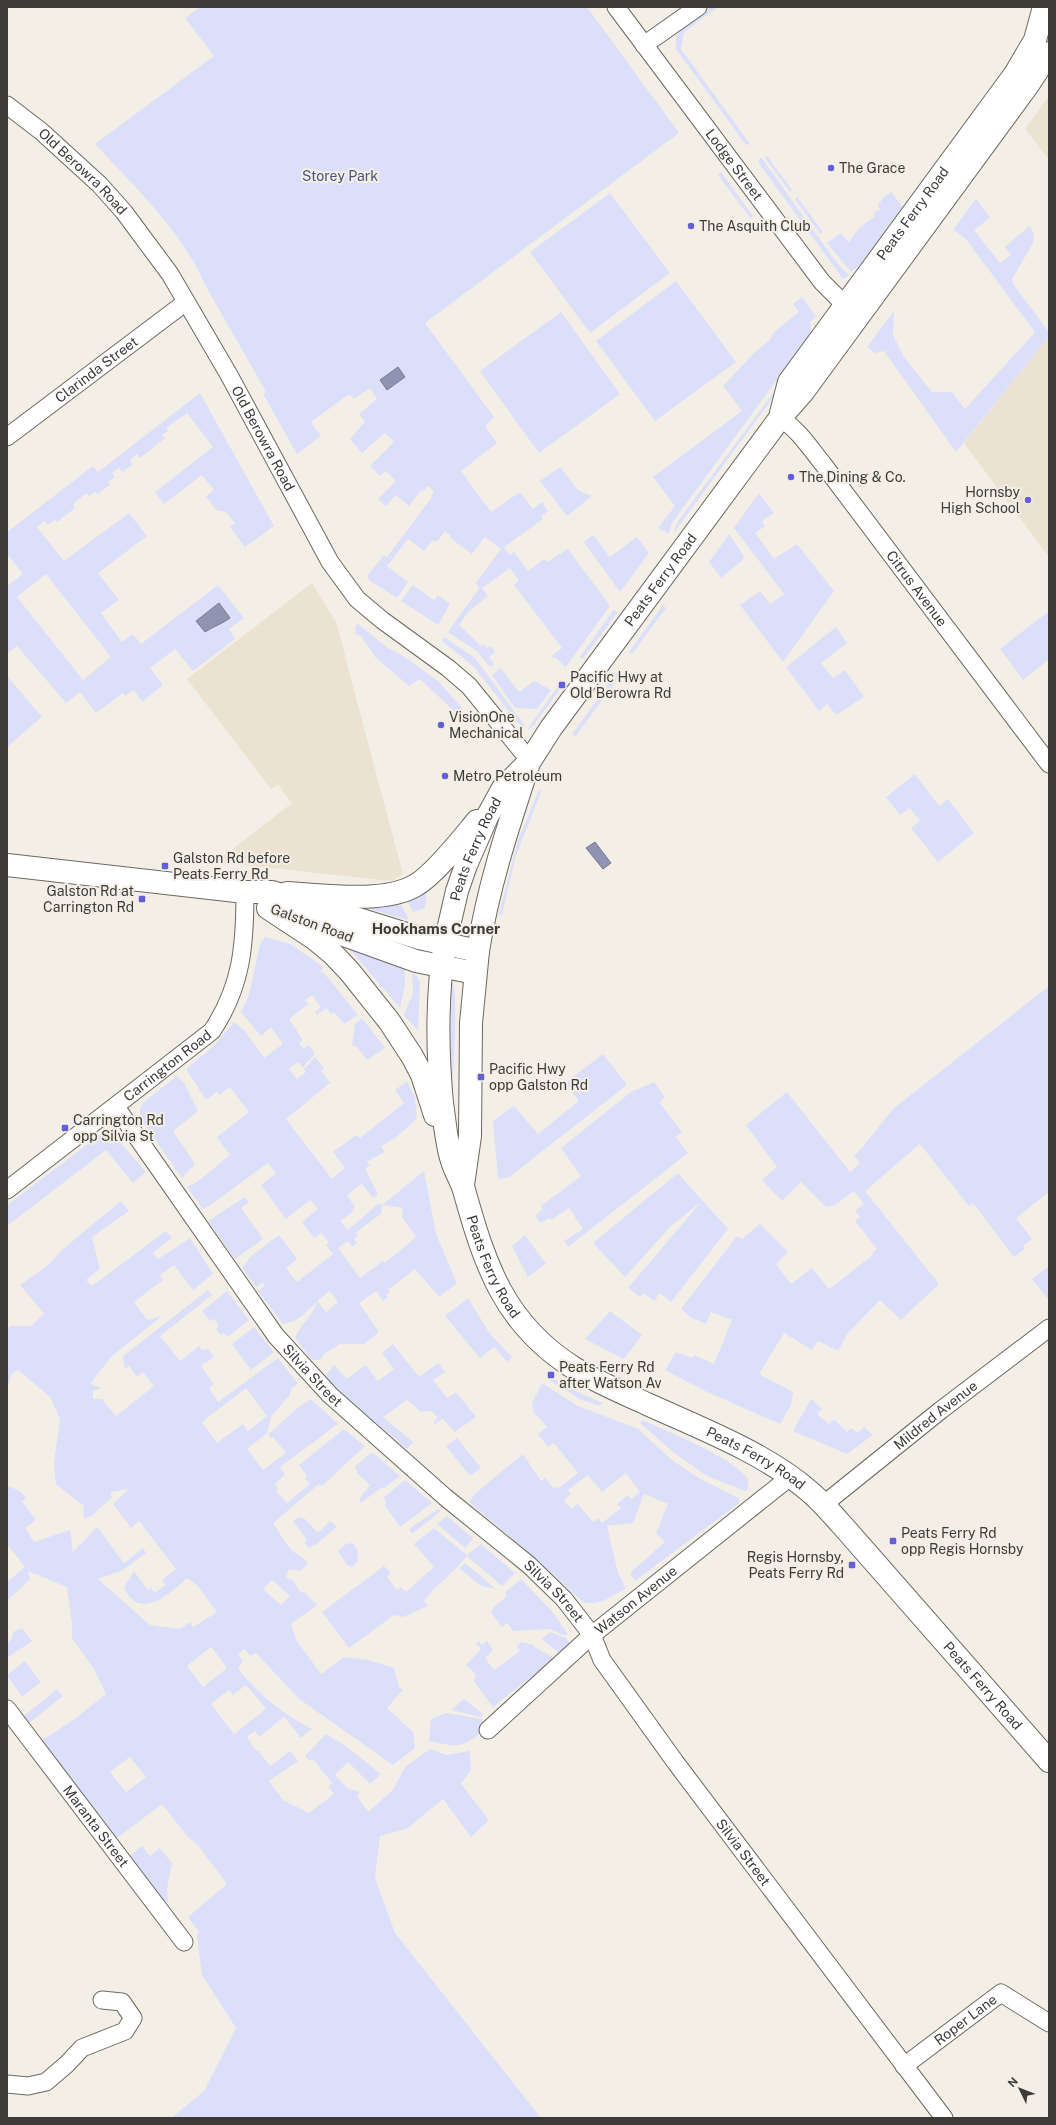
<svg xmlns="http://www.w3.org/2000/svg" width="1056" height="2125" viewBox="0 0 1056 2125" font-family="'Public Sans',sans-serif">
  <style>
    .built { fill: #ebe2d2 }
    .green { fill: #dcdff9; fill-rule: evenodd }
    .water { fill: #9094b3; stroke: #77798e }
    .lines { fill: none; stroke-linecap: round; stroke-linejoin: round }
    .minor-casing { stroke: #6d6860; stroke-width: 19 }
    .secondary-casing { stroke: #6d6860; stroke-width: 24 }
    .primary-casing { stroke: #6d6860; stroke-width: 24 }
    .minor { stroke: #fff; stroke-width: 17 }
    .secondary { stroke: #fff; stroke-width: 22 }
    .primary { stroke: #fff; stroke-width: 22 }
    .poi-dot { fill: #635fd8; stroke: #f4efe6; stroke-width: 1.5 }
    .labels { text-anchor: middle; stroke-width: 4; stroke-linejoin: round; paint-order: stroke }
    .street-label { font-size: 14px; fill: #3d3b37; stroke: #f4efe6 }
    .poi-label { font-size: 14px; fill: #3d3b37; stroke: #f4efe6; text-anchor: start }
    .park-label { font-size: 14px; fill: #4d507e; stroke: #f4efe6 }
    .neighbourhood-label { font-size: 15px; font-weight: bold; fill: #3d3b37; stroke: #f4efe6 }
  </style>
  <rect width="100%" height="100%" fill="#f4efe6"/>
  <path class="built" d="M1049,96V160L1025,129Z
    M1049,336V557L964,443Z
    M312,583L337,624L350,675L403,874L391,881L216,862L292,803L278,785L271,789L187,679Z"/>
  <path class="green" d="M200,7H587L679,133L425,323L494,417L485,426L497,443L461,471L491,512L520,492L533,509L542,502L548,511L541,516L543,519L504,547L510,555L514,552L528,571L544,559L547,562L568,549L610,606L566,667L555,658L550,657L562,648L514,585L519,581L510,568L482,588L488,596L469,611L459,625L482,647L484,644L487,648L491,646L495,652L489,657L494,664L490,667L478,652L448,632L479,588L476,583L501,549L485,537L472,554L450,538L451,536L445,531L437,542L433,540L424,551L408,539L387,566L408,582L397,598L370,581L367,576L384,555L387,557L432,497L431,496L434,491L428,486L424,491L422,489L409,506L396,495L386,506L378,499L396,481L386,471L380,476L370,466L394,442L385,433L362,453L350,439L365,422L359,414L377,399L370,388L354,399L352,396L348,395L311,422L321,436L297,454L263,394L266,392L264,388L205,285C183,232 133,185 95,144L214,56L185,18Z
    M711,7H718L684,32L681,49L750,144L746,145L676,49V36L679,31Z
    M767,156L792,190L790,192L765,158Z
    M761,157L837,263L849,275L843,279L758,162Z
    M721,172L753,216L750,218L718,175Z
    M891,192L903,207L859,266L851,272L827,243L841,233L849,242L859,228L875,216L873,214L880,209L878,205L884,197Z
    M610,193L670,273L590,333L530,252Z
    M797,197L823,232L820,234L795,199Z
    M976,198L990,218L974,230L1000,263L1011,255L1005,247L1029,226L1034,233L1033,243L1012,279L1013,284L1049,332V336L956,452L884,351L875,353L867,347L894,311L893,335L904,357L932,392H952L965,409L1035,332L965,238L953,230Z
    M676,281L736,362L655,421L596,341Z
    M802,297L816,316L810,322L812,332L672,523L669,534L658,528L675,506L653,477L742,411L723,386L755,352L769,341L775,331L799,312L793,304Z
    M561,312L620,394L539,453L480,371Z
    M794,365L796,366L673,534L678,521Z
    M200,393L274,526L245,547L230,527L235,523L226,512L216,510L206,496L214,490L202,475L164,504L155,492L213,447L187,413L166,428L168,431L162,435L165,438L140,458L137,454L130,460L132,465L122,472L119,468L112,473L115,477L108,482L110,485L98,494L95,492L89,496L86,493L73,504L75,508L57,522L55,520L48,525L45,521L37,527L64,561L129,513L147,536L98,573L119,600L101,613L122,642L133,634L141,644L218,585L244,618L229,629L235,639L193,671L175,649L150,668L163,685L142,702L134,690L125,696L123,693L96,713L80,692L66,703L17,646L7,654V586L23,574L7,554V532L93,466L98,472ZM46,574L111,657L83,680L17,597Z
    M560,467L578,490L592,496L567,516L540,481Z
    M759,493L774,513L762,521L765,526L755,533L774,559L797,544L834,591L783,662L740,605L760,591L770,604L784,594L734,528Z
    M729,534L744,556L743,560L721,578L709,562Z
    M593,535L610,557L637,537L649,553L620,592L584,542Z
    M413,585L434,600L438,595L450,604L438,625L401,601Z
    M663,605L666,608L632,654L629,652Z
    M614,609L617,613L583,659L580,657Z
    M1049,611V659L1023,680L1000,649Z
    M357,623L388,648L405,657L438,681L462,708L456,713L420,679L409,686L375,657L361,636L356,635L355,628Z
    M836,627L847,643L821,663L833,678L845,670L864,697L836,715L827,704L819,711L786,667Z
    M444,637L475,658L525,726L522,728L474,667L442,641Z
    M501,668L519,692L534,681L551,690L537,709L515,708L492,675Z
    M618,671L622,673L575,737L572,734Z
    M7,676L42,717L7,747Z
    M561,682L564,684L533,726L527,730Z
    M915,774L939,806L948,799L974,833L938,862L911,828L920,821L910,808L900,815L886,797Z
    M539,790L541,792L515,858L502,915L499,914L518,840Z
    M427,887L425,908L413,912L407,899Z
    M399,901L408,917L407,920L367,908Z
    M265,937L290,944L324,967L320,972L324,973L358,1015L344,1024L334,1012L331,1014L326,1008L317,1015L315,1012L321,1007L312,995L305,1000L309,1005L306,1006L289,1019L303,1040L299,1043L304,1049L309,1045L315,1054L303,1067L298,1062L289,1069L297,1079L306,1072L304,1069L315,1057L324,1068L321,1071L330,1083L286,1119L332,1179L345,1168L333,1152L356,1135L360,1138L404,1103L395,1090L407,1081L415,1097L417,1119L394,1139L381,1146L385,1152L367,1161L370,1166L365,1168L378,1195L373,1198L362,1184L347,1195L355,1207L352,1210L353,1212L340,1221L348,1230L378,1204L382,1205L424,1171L436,1234L457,1283L439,1297L415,1269L388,1290L390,1292L386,1295L388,1297L383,1301L376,1291L359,1303L379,1332L364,1344H340L325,1353L320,1360H312L295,1338C300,1325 311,1318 317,1302C306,1311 299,1322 283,1324L258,1291L265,1285L263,1282L256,1287L242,1268L251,1256L279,1235L297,1259L286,1268L297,1282L333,1254L326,1245L329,1242L321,1233L314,1238L302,1222L318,1209L310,1200L286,1219L261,1185L276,1173L268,1163L212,1204L203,1209L187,1187L197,1182L230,1155L217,1137L249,1112L230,1087L219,1095L217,1092L206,1100L186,1069L214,1046L234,1022L244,1030L264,1058L283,1044L271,1027L261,1036L241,1012L249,995L260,944ZM382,1205L403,1208L402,1217L416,1237L385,1263L383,1261L360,1278L338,1248L348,1241L352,1247L357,1243L354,1239L358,1236L355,1233L381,1214ZM330,1291L338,1302L326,1312L317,1301Z
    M347,946L405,968V985L400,1008Z
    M412,972L418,978L420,983L418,1031L404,1015L413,993Z
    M450,976C460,989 453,1070 452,1091H451L448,1068Z
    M1049,986V1192L1016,1218L1032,1239L1023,1246L1025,1249L1014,1257L973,1203L969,1206L920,1144L865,1191L939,1284L901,1320L880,1300L847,1334L838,1351L818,1341L812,1350L784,1333L759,1374L793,1392L791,1405L780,1424L705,1391L665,1370L676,1352L692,1358L694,1355L714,1364L732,1320L711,1312L706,1324L690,1317L681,1309L737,1236L742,1239L760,1224L788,1252L776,1264L791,1284L812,1268L829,1289L873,1255L872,1253L877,1249L855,1221L860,1217L855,1211L864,1204L854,1191L835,1205L826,1207L801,1182L782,1201L762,1180L777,1167L746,1125L787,1092L850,1172L860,1163L854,1155L862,1148L893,1109Z
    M362,1018L385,1048L367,1060L357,1047L352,1045L355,1024Z
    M603,1054L627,1085L508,1178L498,1179L493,1121L514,1106L538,1134L579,1101L565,1083Z
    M177,1076L184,1083L198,1111L173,1131L195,1164L182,1178L140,1118V1108L144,1102Z
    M654,1082L665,1097L659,1102L682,1132L676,1137L688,1153L568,1247L564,1241L583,1229L569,1208L551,1220L549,1218L541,1223L535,1216L543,1209L541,1206L581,1176L561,1148L631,1092Z
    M107,1132L109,1133V1138L121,1143L146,1172L133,1183L106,1150L7,1226V1205L100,1135Z
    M678,1173L728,1229L671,1302L660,1293L654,1301L643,1293L640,1297L628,1288L701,1202L671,1226L625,1277L593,1243Z
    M245,1197L249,1202L241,1208L263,1239L235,1259L208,1221Z
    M121,1201L129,1211L92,1237L100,1269L86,1280L92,1286L166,1231L172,1238L153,1253L158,1259L190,1238L213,1274L193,1290L174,1265L160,1275L163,1280L134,1302L147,1320L162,1316L111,1357L90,1384L101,1388L93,1391V1399H102L116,1416L154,1386L143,1372L137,1377L129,1366L125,1369L123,1356L208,1290L212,1295L160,1336L180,1361L199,1346L202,1350L208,1349L214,1357L201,1366L214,1384L209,1388L218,1402L278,1358L298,1384L292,1388L289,1396L271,1417L267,1433L247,1449L263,1470L286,1453L273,1437L271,1438L268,1435L296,1409L311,1399L338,1424L280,1467L285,1474L275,1484L278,1489L276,1491L287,1503L310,1484L305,1478L307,1476L299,1465L344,1429L365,1446L322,1486L319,1484L273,1523C279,1531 283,1541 291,1549C297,1556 301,1554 308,1564L300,1571L289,1569L286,1578L293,1580L300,1592H304L317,1605L291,1624L297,1641L321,1674L344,1657L368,1660L394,1668L399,1687L403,1690L387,1708L413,1732L415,1748L393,1765L299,1699L256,1653L250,1656L245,1649L238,1654L243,1661L238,1669C262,1697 281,1713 314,1730H310L301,1738L284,1717L259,1737L255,1731L247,1737L256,1751L258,1750L270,1766L290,1751L298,1761L269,1781L283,1800L309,1813L334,1794L328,1786L332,1783L313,1759L309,1761L305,1756L326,1734L346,1746L381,1774L370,1784L348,1762L335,1775L347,1788L360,1792L357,1796L368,1812L393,1790L405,1767L430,1749L446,1755L470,1751L471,1770L461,1784L489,1820L471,1837L443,1799L408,1828L380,1836L375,1878L395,1933L541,2118H171L204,2091L236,2028L202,1975L197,1936L199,1932L188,1917L227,1884L197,1844L187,1836L162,1804L116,1839L42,1740L75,1719L106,1694L94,1669L72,1638V1625L67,1587L28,1571L30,1579L7,1601V1582L25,1567L7,1544V1487L9,1486L21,1492L26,1498L22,1501L36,1520L25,1528L34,1542L70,1530L73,1552L97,1527L124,1563L143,1548L146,1553L123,1570L98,1579L150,1625L179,1629L190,1622L193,1627L217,1612L197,1585L187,1578C170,1594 138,1622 124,1587L134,1571L148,1590L151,1588L155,1593L165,1585L162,1580L176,1569L139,1521L131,1528L113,1504L129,1489L110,1492L112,1497L93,1515L85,1519L83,1515L84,1506L56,1484L54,1463L60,1419L50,1397L18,1370L12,1373L7,1390V1330L10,1326H31L44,1314L20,1285L48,1265L63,1249ZM246,1388L267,1416L248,1431L243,1424L217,1443L202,1422ZM272,1580L290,1596L281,1605L263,1589ZM211,1647L227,1668L203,1687L187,1666ZM246,1685L266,1709L234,1734L211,1704L229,1690L233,1695ZM130,1757L146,1777L126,1792L110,1772Z
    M525,1235L546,1264L528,1277L512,1246Z
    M1049,1266V1297L1047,1298L1032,1279Z
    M227,1291L249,1320L228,1337L224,1333L221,1335L216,1329L219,1326L214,1319L210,1321L202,1311Z
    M468,1298L490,1334L512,1357L507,1362L494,1347L480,1358L445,1316Z
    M610,1311L642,1335L624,1359L585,1339Z
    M254,1327L274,1352L251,1370L232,1344Z
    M393,1344L419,1377L438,1363L445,1372L433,1380L447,1398L456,1392L476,1417L455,1432L443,1419L433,1425L437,1417L432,1411L421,1412L407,1400L383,1417L413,1442L407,1449L341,1393L325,1376L334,1365L347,1379L366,1365L378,1381L394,1369L382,1353Z
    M548,1375L578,1392L603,1403L599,1406L580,1399L546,1378Z
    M542,1383L576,1405L638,1429L673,1461L702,1480L739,1498V1503L635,1581L630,1573L665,1542L656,1533L668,1504L644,1494L633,1523L607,1526L618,1573L626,1588C613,1596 598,1607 583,1602L536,1559L469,1502L476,1493L523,1454L541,1481L545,1478L553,1488L560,1487L578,1473L554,1443L548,1447L538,1434L547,1427L534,1413L532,1403ZM626,1473L640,1492L631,1499L628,1495L617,1504L621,1508L602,1523L598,1518L593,1522L578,1504L571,1509L564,1500L571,1494L568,1490L588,1475L602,1492Z
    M811,1399L822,1409L817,1414L829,1424L834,1419L847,1432L851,1428L858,1433L864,1427L873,1435L847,1454L793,1431Z
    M642,1420C665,1430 736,1459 748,1479V1489L745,1491L707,1476L674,1453L640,1423Z
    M457,1438L481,1468L470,1476L446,1446Z
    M372,1452L400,1476L384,1488L382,1487L361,1503L359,1499L370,1485L358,1474L355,1466Z
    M405,1480L432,1503L400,1527L385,1506L386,1502L383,1498Z
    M438,1509L441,1511L412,1534L409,1529Z
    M447,1516L473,1538L465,1548L437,1524Z
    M298,1517L305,1519L318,1533L330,1521L337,1527L315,1545L308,1548L305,1543L306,1539L293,1521Z
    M434,1528L467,1555L481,1544L515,1573L502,1586L467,1556C454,1572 438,1584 424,1600L428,1606L403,1617L394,1615L349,1648L322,1612L384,1566L391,1573L387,1577L397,1590L401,1587L406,1592L434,1567L414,1544Z
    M346,1544L353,1543L357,1549L358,1562L352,1567L347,1565L338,1551Z
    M465,1563L496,1589L481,1586L459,1568Z
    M521,1579L551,1610L567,1633L566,1636L550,1629L513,1631L507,1623L502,1627L491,1612L494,1607L507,1596L505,1592Z
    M22,1628L32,1641L7,1658V1645L13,1636V1632Z
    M550,1632L566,1638L570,1644L560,1654L542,1639Z
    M478,1641L482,1645L487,1641L493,1650L485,1658L494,1670L520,1651L517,1647L521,1642L534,1645V1647L555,1658L493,1707L474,1681L476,1674L466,1665L480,1650V1647L476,1644Z
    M25,1661L41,1682L22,1697L7,1675Z
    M57,1689L63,1696L29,1723L24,1716Z
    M464,1699L483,1714L481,1717L455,1711L452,1709Z
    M446,1713L482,1719L487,1728C462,1748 461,1748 429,1741L431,1719Z
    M142,1846L150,1856L160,1848L172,1863L167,1889L168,1901L164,1904L128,1857Z"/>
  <path class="water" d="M398,367L405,377L387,390L380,380Z
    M219,603L230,618C222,624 214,626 205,632L196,621Z
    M595,842L611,863L603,869L586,848Z"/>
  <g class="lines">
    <g class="minor-casing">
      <g id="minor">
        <path id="s1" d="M616,7L822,282L838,298L855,311"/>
        <path d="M644,45L698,7"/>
        <path id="s2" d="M7,105L42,132L100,185L124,212L170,274L229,375L330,562L357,599L382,620L448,668L469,686L530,761"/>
        <path id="s3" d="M780,418C798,429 810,448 823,464L1049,764"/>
        <path id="s4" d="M7,437L186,302"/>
        <path id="s5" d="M116,1107L276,1336L330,1395L445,1497L529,1565L564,1599L592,1635L602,1660L676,1763L944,2118"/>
        <path id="s6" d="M7,1190L212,1031C242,986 245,945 245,892"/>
        <path id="s7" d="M823,1505L941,1410L1049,1328"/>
        <path id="s8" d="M7,1709L184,1942"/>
        <path id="s9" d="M488,1730L592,1635L790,1477"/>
        <path id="s10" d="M904,2066L1001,1993L1049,2023"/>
        <path d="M7,2084L28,2086L46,2082L67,2064L82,2048L125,2031L133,2018L122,2002L102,2000"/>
      </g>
    </g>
    <g class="secondary-casing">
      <g id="secondary">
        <path id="s11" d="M781,413L789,382L1015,74L1035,40L1044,7"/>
        <path d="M287,893C324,895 385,904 416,885C435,874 462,839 477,821"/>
        <path id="s12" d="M445,943L457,891L466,865L487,817L503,788L530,761L551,728L780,418L803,392L1028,85L1049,53"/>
        <path d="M478,951C488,887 508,827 528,766"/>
      </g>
    </g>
    <g class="primary-casing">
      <g id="primary">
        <path d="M7,865L245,892H272L419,938L478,951L471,1023L470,1136L463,1185"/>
        <path d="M268,908L315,939L333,954L350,972L389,1021L412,1056L422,1075L435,1115"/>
        <path d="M299,919L416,961L475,973"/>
        <path id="s13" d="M445,943C436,997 437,1049 442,1103C445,1122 446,1143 452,1161C455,1171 461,1180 464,1190C485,1265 504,1324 574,1368C597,1382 623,1393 647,1404C700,1428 765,1453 809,1491C821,1501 831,1513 842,1525L1049,1761"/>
      </g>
    </g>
    <use href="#minor" class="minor"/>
    <use href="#secondary" class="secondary"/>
    <use href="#primary" class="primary"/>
  </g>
  <g class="poi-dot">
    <circle cx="831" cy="168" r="4"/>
    <circle cx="691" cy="226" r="4"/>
    <circle cx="791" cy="477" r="4"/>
    <circle cx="1028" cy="500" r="4"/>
    <rect x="558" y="681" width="8" height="8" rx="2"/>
    <circle cx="441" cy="725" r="4"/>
    <circle cx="445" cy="776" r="4"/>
    <rect x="161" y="862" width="8" height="8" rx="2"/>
    <rect x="138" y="895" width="8" height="8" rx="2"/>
    <rect x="477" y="1073" width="8" height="8" rx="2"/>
    <rect x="61" y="1124" width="8" height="8" rx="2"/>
    <rect x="547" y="1371" width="8" height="8" rx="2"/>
    <rect x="889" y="1537" width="8" height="8" rx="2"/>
    <rect x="848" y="1561" width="8" height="8" rx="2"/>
  </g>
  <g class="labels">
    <g class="street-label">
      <text dy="5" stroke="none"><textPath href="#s1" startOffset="197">Lodge Street</textPath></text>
      <text dy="5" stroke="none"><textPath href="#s2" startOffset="101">Old Berowra Road</textPath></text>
      <text dy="5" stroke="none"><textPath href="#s11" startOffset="241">Peats Ferry Road</textPath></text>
      <text dy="5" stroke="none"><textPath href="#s4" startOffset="112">Clarinda Street</textPath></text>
      <text dy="5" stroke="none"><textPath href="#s2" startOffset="425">Old Berowra Road</textPath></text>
      <text dy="5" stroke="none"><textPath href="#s12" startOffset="428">Peats Ferry Road</textPath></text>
      <text dy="5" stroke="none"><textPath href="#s3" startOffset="219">Citrus Avenue</textPath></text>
      <text dy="5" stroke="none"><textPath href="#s12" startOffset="99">Peats Ferry Road</textPath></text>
      <text transform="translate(312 923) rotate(20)" y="5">Galston Road</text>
      <text dy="5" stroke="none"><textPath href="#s6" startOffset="203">Carrington Road</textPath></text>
      <text dy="5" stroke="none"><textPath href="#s13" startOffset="333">Peats Ferry Road</textPath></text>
      <text dy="5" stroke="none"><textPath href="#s5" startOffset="333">Silvia Street</textPath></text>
      <text dy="5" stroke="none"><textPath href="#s7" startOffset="144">Mildred Avenue</textPath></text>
      <text dy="5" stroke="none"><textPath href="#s13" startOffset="669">Peats Ferry Road</textPath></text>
      <text dy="5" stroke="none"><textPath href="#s5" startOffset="657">Silvia Street</textPath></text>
      <text dy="5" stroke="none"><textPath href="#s9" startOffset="197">Watson Avenue</textPath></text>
      <text dy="5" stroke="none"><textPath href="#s13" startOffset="993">Peats Ferry Road</textPath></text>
      <text dy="5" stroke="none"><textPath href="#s8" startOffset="147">Maranta Street</textPath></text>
      <text dy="5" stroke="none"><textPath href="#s5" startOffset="981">Silvia Street</textPath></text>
      <text dy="5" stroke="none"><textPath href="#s10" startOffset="77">Roper Lane</textPath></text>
    </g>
    <g class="poi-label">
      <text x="839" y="173">The Grace</text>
      <text x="699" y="231">The Asquith Club</text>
      <text x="799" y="482">The Dining &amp; Co.</text>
      <text x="1020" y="497" text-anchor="end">Hornsby<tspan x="1020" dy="16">High School</tspan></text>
      <text x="570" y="682">Pacific Hwy at<tspan x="570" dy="16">Old Berowra Rd</tspan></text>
      <text x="449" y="722">VisionOne<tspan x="449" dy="16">Mechanical</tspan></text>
      <text x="453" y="781">Metro Petroleum</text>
      <text x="173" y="863">Galston Rd before<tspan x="173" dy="16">Peats Ferry Rd</tspan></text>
      <text x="134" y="896" text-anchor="end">Galston Rd at<tspan x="134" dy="16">Carrington Rd</tspan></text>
      <text x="489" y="1074">Pacific Hwy<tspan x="489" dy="16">opp Galston Rd</tspan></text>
      <text x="73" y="1125">Carrington Rd<tspan x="73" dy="16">opp Silvia St</tspan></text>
      <text x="559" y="1372">Peats Ferry Rd<tspan x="559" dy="16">after Watson Av</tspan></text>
      <text x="901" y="1538">Peats Ferry Rd<tspan x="901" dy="16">opp Regis Hornsby</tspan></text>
      <text x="844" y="1562" text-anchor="end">Regis Hornsby,<tspan x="844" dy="16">Peats Ferry Rd</tspan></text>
    </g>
    <g class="park-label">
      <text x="340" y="181">Storey Park</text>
    </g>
    <g class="neighbourhood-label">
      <text x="436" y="934">Hookhams Corner</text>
    </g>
  </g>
  <rect width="1056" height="2125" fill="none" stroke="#3d3b37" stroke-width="16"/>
  <g transform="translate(1020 2089) rotate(313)" stroke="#f4efe6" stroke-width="3" paint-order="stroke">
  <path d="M0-3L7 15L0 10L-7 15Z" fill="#3d3b37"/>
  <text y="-6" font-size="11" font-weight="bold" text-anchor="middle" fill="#3d3b37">N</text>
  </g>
</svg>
